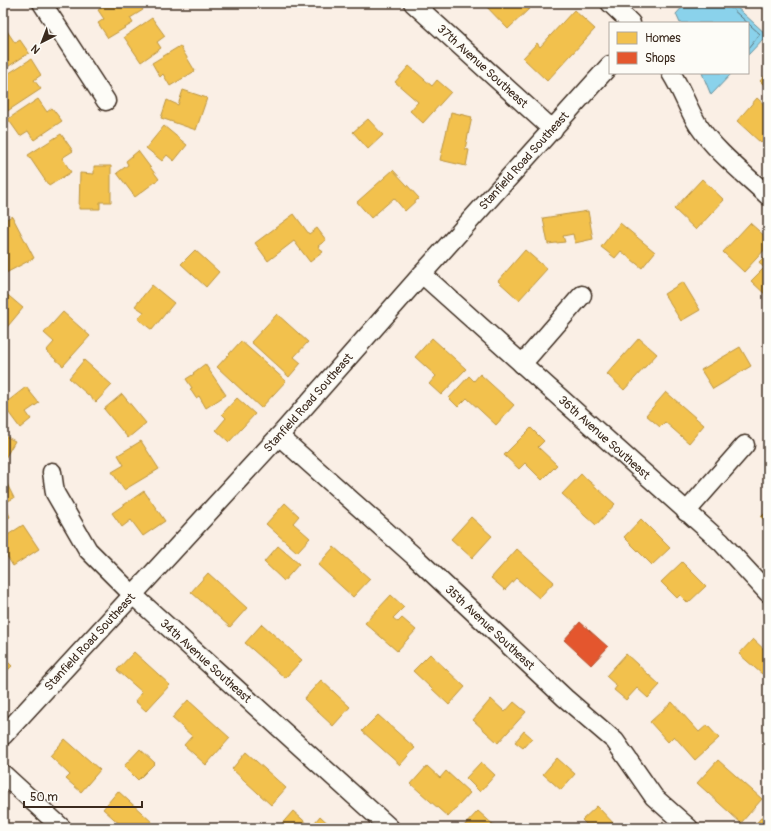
<svg xmlns="http://www.w3.org/2000/svg" width="771" height="831" viewBox="0 0 771 831" font-family="Pangolin,sans-serif">
  <style>
    .water { fill: #8ad2eb; stroke: #6a8f99 }
    .homes { fill: #f2c14e; stroke: #bb9440 }
    .shops { fill: #e4572e; stroke: #b14a29 }
    .lines { fill: none; stroke-linecap: round; stroke-linejoin: round }
    .shore { stroke: #5b6d70; stroke-width: 1 }
    .minor-casing { stroke: #3b2a1e; stroke-width: 21 }
    .minor { stroke: #fdfcf7; stroke-width: 18 }
    .labels { text-anchor: middle; stroke-width: 4; stroke-linejoin: round; paint-order: stroke }
    .street-label { font-size: 12px; fill: #3b2a1e; stroke: #fdfcf7 }
  </style>
  <rect width="100%" height="100%" fill="#faefe5"/>
  <filter id="ink" filterUnits="userSpaceOnUse"><feTurbulence type="fractalNoise" baseFrequency=".025" numOctaves="2"/><feDisplacementMap in="SourceGraphic" scale="8" xChannelSelector="R" yChannelSelector="G"/><feConvolveMatrix kernelMatrix="1 2 1 2 8 2 1 2 1" color-interpolation-filters="sRGB"/></filter>
  <g filter="url(#ink)">
    <path class="water" d="M686,3H732L767,35L748,55V23H680L676,14Z
      M702,73H732L711,95Z"/>
    <path class="homes" d="M109,3H139L143,10L130,18L133,23L108,38L98,23L104,19L98,10Z
      M483,3H525L530,8L508,29Z
      M574,10L595,29L547,81L523,58L537,43L540,47Z
      M152,18L165,36L157,42L161,48L141,62L124,37Z
      M7,31L15,43L20,40L29,53L6,68L3,64V34Z
      M180,46L195,71L170,86L163,74L160,77L152,63Z
      M31,59L41,75L34,80L41,89L6,112L3,107V86L4,85L3,77Z
      M409,66L432,86L437,80L451,92L423,123L410,111L418,102L395,82Z
      M768,72V89L760,81Z
      M183,90L207,98L196,130L161,118L167,100L178,105Z
      M757,98L768,108V136L761,143L737,121Z
      M38,99L47,112L52,108L62,121L34,140L28,131L20,136L8,119Z
      M451,112L472,117L465,149L469,150L466,166L440,160Z
      M368,119L383,135L368,149L353,132Z
      M164,126L187,145L174,161L167,155L162,161L146,148Z
      M61,134L73,151L62,158L71,172L49,186L28,155Z
      M138,151L159,179L135,197L117,173L128,165L126,161Z
      M94,166H111V202H100V209H79L80,173L94,174Z
      M393,170L419,198L405,211L394,198L371,218L357,202Z
      M702,179L724,200L696,230L674,209Z
      M588,211L593,239L575,243L573,234L563,236L565,242L548,244L543,218Z
      M294,214L309,234L317,228L326,240L318,246L323,252L310,262L294,241L268,261L255,243Z
      M12,216L34,258L6,273L3,267V221Z
      M620,223L655,252L642,268L621,251L615,258L601,247Z
      M750,223L768,239V246L744,272L723,252Z
      M195,250L219,272L206,287L181,264Z
      M525,250L547,269L519,300L498,281Z
      M768,253V297L751,281L764,268L759,262Z
      M683,282L700,310L681,321L664,294Z
      M152,285L174,303L152,330L138,319L144,312L135,306Z
      M3,291L23,308L3,332Z
      M63,312L90,336L63,366L46,351L54,342L44,333Z
      M277,314L308,342L294,357L301,363L289,377L251,342Z
      M432,338L466,369L441,395L429,384L436,376L415,357Z
      M639,338L657,354L624,390L607,374Z
      M241,341L286,381L261,408L217,367Z
      M740,347L751,366L713,389L701,370Z
      M84,360L112,385L96,402L69,378Z
      M205,364L226,395L206,408L199,396L196,398L190,389L192,388L186,379L194,374L193,373Z
      M480,374L514,405L496,425L467,398L458,407L449,398L469,376L474,381Z
      M26,387L39,403L26,412L31,419L20,428L3,405Z
      M666,392L704,425L689,443L665,422L660,427L646,415Z
      M122,394L146,423L128,438L104,409Z
      M237,398L255,414L229,442L216,430L226,418L222,414Z
      M531,428L544,441L538,447L557,465L542,480L525,463L519,469L504,455Z
      M3,435L15,441L4,460L3,459Z
      M141,441L159,469L124,490L112,472L124,465L118,455Z
      M581,474L615,504L596,525L562,494Z
      M7,484L14,498L4,503L10,517L3,520V487Z
      M144,491L165,521L143,536L131,520L122,527L112,513Z
      M285,503L299,516L293,523L310,538L297,552L266,524Z
      M768,510V523L761,517Z
      M471,517L492,536L472,558L451,539Z
      M641,519L670,548L652,565L624,537Z
      M23,525L39,549L13,566L3,550V538Z
      M278,546L299,564L284,581L264,562Z
      M334,547L370,579L353,597L318,565Z
      M517,549L554,582L539,598L516,578L505,590L491,578Z
      M682,562L706,586L688,603L680,595L677,598L661,582Z
      M208,573L247,608L230,627L191,592Z
      M391,595L404,607L393,618L398,622L402,618L416,630L397,651L365,623Z
      M262,624L302,660L285,678L245,643Z
      M753,639L768,653V668L762,674L739,654Z
      M134,652L170,685L146,711L135,701L142,692L117,670Z
      M430,654L465,687L449,705L413,671Z
      M626,654L660,685L648,698L637,688L626,700L614,690L617,686L606,676Z
      M3,657L12,666L3,675Z
      M321,680L350,707L333,726L304,699Z
      M491,699L505,712L514,702L526,712L498,743L473,720Z
      M188,700L230,738L206,765L184,745L192,736L172,718Z
      M672,702L699,732L707,725L719,738L695,760L674,736L668,742L650,722Z
      M378,715L415,748L400,765L362,731Z
      M524,731L532,738L523,748L515,742Z
      M65,739L100,770L81,792L66,779L70,775L50,756Z
      M140,749L155,763L138,780L124,766Z
      M246,752L286,788L271,805L232,769Z
      M557,758L575,774L561,790L543,774Z
      M718,760L762,799L741,823L697,783Z
      M481,762L495,775L480,792L466,778Z
      M427,766L440,778L446,771L470,793L448,817L411,784Z
      M118,791L153,823L149,828H124L103,809Z
      M597,806L618,828H590L582,820Z
      M768,810V828H752Z
      M293,811L311,827L320,816L333,828H278Z
      M478,811L497,828H462Z"/>
    <path class="shops" d="M580,622L608,647L591,665L564,640Z"/>
    <g class="lines">
      <path class="shore" d="M730,3L731,8L760,34L748,49"/>
      <g class="minor-casing">
        <g id="minor">
          <path d="M42,3L106,101"/>
          <path id="s1" d="M413,3L553,130"/>
          <path d="M610,3L631,23"/>
          <path d="M671,73C682,90 688,109 698,125C716,152 745,174 768,196"/>
          <path id="s2" d="M422,274L721,542L768,593"/>
          <path d="M522,364L582,295"/>
          <path id="s3" d="M279,436L415,557L565,698L615,741L654,797L689,828"/>
          <path id="s4" d="M52,472L55,493L88,550L133,595L390,828"/>
          <path d="M686,512L745,445"/>
          <path id="s5" d="M3,736L279,436L422,274L610,65"/>
          <path d="M3,774L62,828"/>
        </g>
      </g>
      <use href="#minor" class="minor"/>
    </g>
  </g>
  <g class="labels">
    <g class="street-label">
      <text dy="4" stroke="none"><textPath href="#s1" startOffset="94">37th Avenue Southeast</textPath></text>
      <text dy="4" stroke="none"><textPath href="#s5" startOffset="776">Stanfield Road Southeast</textPath></text>
      <text dy="4" stroke="none"><textPath href="#s5" startOffset="452">Stanfield Road Southeast</textPath></text>
      <text dy="4" stroke="none"><textPath href="#s2" startOffset="245">36th Avenue Southeast</textPath></text>
      <text dy="4" stroke="none"><textPath href="#s3" startOffset="285">35th Avenue Southeast</textPath></text>
      <text dy="4" stroke="none"><textPath href="#s5" startOffset="128">Stanfield Road Southeast</textPath></text>
      <text dy="4" stroke="none"><textPath href="#s4" startOffset="249">34th Avenue Southeast</textPath></text>
    </g>
  </g>
  <rect width="771" height="831" fill="none" stroke="#fdfcf7" stroke-width="16"/>
  <rect x="8" y="8" width="755" height="815" fill="none" stroke="#3b2a1e" stroke-width="1.5" filter="url(#ink)"/>
  <rect x="609" y="22" width="140" height="52" fill="#fdfcf7" stroke="#afa8a0"/>
  <rect x="617" y="32" width="20" height="12" fill="#f2c14e" stroke="#afa8a0"/>
  <text x="645" y="42" font-size="12" fill="#3b2a1e">Homes</text>
  <rect x="617" y="52" width="20" height="12" fill="#e4572e" stroke="#afa8a0"/>
  <text x="645" y="62" font-size="12" fill="#3b2a1e">Shops</text>
  <g transform="translate(42 42) rotate(222)" stroke="#fdfcf7" stroke-width="3" paint-order="stroke">
  <path d="M0-3L7 15L0 10L-7 15Z" fill="#3b2a1e"/>
  <text y="-6" font-size="11" font-weight="bold" text-anchor="middle" fill="#3b2a1e">N</text>
  </g>
  <path d="M24 801v6h118v-6" fill="none" stroke="#3b2a1e" stroke-width="2"/>
  <text x="30" y="801" font-size="12" fill="#3b2a1e" stroke="#fdfcf7" stroke-width="3" paint-order="stroke">50 m</text>
</svg>
